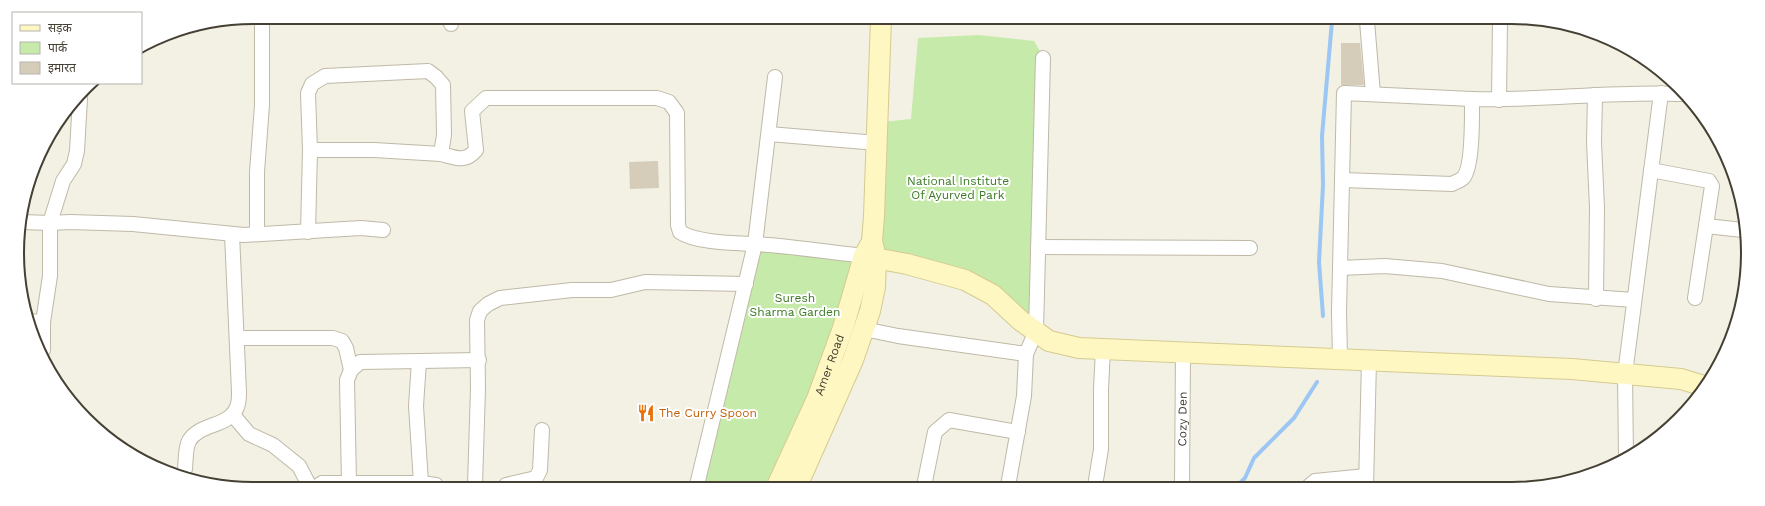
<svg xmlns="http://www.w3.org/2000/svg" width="1765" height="506" viewBox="0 0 1765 506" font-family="'Work Sans','Noto Sans Devanagari',sans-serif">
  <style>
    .green { fill: #c6eaaa }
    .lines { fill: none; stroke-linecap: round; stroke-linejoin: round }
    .stream { stroke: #9cc6f4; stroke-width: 4 }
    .building { fill: #d5cdb9 }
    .street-casing { stroke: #bfb9a6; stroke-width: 16 }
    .secondary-casing { stroke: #d5cb90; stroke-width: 22 }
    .street { stroke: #fff; stroke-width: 14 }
    .secondary { stroke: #fff7c2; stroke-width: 20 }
    .labels { text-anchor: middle; stroke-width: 4; stroke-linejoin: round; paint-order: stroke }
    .park-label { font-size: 12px; fill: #3b7a24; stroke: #fff }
    .street-label { font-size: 12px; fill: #454033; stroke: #fff }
    .food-label { font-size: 12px; fill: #c56008; stroke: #fff; text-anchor: start }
    .rim { fill: none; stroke: #454033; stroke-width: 2 }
  </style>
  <rect width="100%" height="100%" fill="#f3f0e4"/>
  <path class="green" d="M979,35L1034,41L1041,53L1031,321L877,249L883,122L911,119L918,38Z
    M758,248L854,259L849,294L771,486L700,485Z"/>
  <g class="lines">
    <path class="stream" d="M1323,316L1319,262L1323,185L1322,136L1332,21
      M1237,486L1245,478L1254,458L1294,418L1317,382"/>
  </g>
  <path class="building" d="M1341,43H1360L1364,85H1341Z
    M658,161L659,188L630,189L629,162Z"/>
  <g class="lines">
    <g class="street-casing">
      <g id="street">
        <path d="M451,18V24"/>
        <path d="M1367,21L1373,94"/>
        <path d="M1595,95L1594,142L1597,208L1596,299"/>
        <path d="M1499,100L1500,21"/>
        <path d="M769,134L877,143"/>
        <path d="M441,154C456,158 465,163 476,150L472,111L486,98H657L669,102L677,113L678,225L680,232C697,243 734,243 755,244C791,246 828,252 864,256"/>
        <path d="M1651,170L1709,181L1712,186L1695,298"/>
        <path d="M1343,180L1452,184C1455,182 1460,181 1463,178C1473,168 1472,114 1472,99C1541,101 1611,91 1681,94"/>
        <path d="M22,222L50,223L70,222L133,224L244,235L361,228L383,230"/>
        <path d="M1706,226L1743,230"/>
        <path d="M308,232L310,150L308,93L312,84L325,76L428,71L436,77L443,85L444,135L441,154L374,150H310"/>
        <path d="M257,234V172L262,105V17"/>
        <path d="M1038,247L1250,248"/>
        <path d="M1340,268L1385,266L1442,271L1549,294L1634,300"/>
        <path d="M28,321L43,322"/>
        <path d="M864,329L898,336L1026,354"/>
        <path d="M237,338H333L342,341L346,348L351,370"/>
        <path d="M43,350V322L50,276V223L63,181L74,164L77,151L80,98"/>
        <path d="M1340,359L1339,312L1344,93L1472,99"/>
        <path d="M419,361L416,406L421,483"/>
        <path d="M233,415L249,434L273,445L299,466L309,485"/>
        <path d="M1626,458L1625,374L1661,93"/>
        <path d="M185,469C186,460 185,449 189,441C199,423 230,427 237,407C239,403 239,397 239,392L232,234"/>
        <path d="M349,483L347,380L351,370L360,362L479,360"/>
        <path d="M319,485L322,483H421L436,485"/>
        <path d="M475,485L478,388L477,320L480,311L488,304L500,298L572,290H611L645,282L746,284"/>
        <path d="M506,485L536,478L540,470L542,430"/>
        <path d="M697,485L755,244L775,77"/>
        <path d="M924,486L935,432L949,420L1018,432"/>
        <path d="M1008,486L1024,396L1026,354L1036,331L1043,58"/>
        <path d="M1095,486L1101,449V389L1103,349"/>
        <path id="s1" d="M1182,486L1183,352"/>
        <path d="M1308,487L1315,481L1366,476"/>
        <path d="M1366,487L1369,360"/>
      </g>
    </g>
    <g class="secondary-casing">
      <g id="secondary">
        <path d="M864,256L907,264L965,280L993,295L1020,320L1049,341L1079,348L1572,369L1681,379L1704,386"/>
        <path id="s2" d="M777,486L817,399L843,328L864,256L870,245"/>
        <path d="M797,486L853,360L870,311L875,287L876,258L872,241L874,216L881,19"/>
      </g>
    </g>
    <use href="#street" class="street"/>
    <use href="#secondary" class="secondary"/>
  </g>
  <defs>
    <g id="restaurant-bare" transform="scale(1.38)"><path d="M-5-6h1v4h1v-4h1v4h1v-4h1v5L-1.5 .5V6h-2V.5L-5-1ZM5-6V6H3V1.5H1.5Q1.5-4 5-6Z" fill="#e8710a" stroke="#fff" stroke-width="2.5" paint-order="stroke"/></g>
  </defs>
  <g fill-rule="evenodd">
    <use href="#restaurant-bare" x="646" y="413"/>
  </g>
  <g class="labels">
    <g class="park-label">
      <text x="958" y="185">National Institute<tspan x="958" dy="14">Of Ayurved Park</tspan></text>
      <text x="795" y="302">Suresh<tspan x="795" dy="14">Sharma Garden</tspan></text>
    </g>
    <g class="street-label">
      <text dy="4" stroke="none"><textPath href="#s2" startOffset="132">Amer Road</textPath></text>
      <text dy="4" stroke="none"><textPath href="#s1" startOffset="67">Cozy Den</textPath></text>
    </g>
    <g class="food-label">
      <text x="659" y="417">The Curry Spoon</text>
    </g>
  </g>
  <path d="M0 0H1765V506H0ZM253 24H1512A229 229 0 0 1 1741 253V253A229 229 0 0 1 1512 482H253A229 229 0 0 1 24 253V253A229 229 0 0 1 253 24Z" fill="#fff" fill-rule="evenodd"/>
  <path class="rim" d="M253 24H1512A229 229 0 0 1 1741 253V253A229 229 0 0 1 1512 482H253A229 229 0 0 1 24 253V253A229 229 0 0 1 253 24Z"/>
  <rect x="12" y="12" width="130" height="72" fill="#ffffff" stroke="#b5b3ad"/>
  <rect x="20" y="25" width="20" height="6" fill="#fff7c2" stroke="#b5b3ad"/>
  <text x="48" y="32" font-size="12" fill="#454033">सड़क</text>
  <rect x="20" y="42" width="20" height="12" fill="#c6eaaa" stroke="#b5b3ad"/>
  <text x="48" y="52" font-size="12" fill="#454033">पार्क</text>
  <rect x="20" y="62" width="20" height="12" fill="#d5cdb9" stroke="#b5b3ad"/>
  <text x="48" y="72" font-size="12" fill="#454033">इमारत</text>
</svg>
